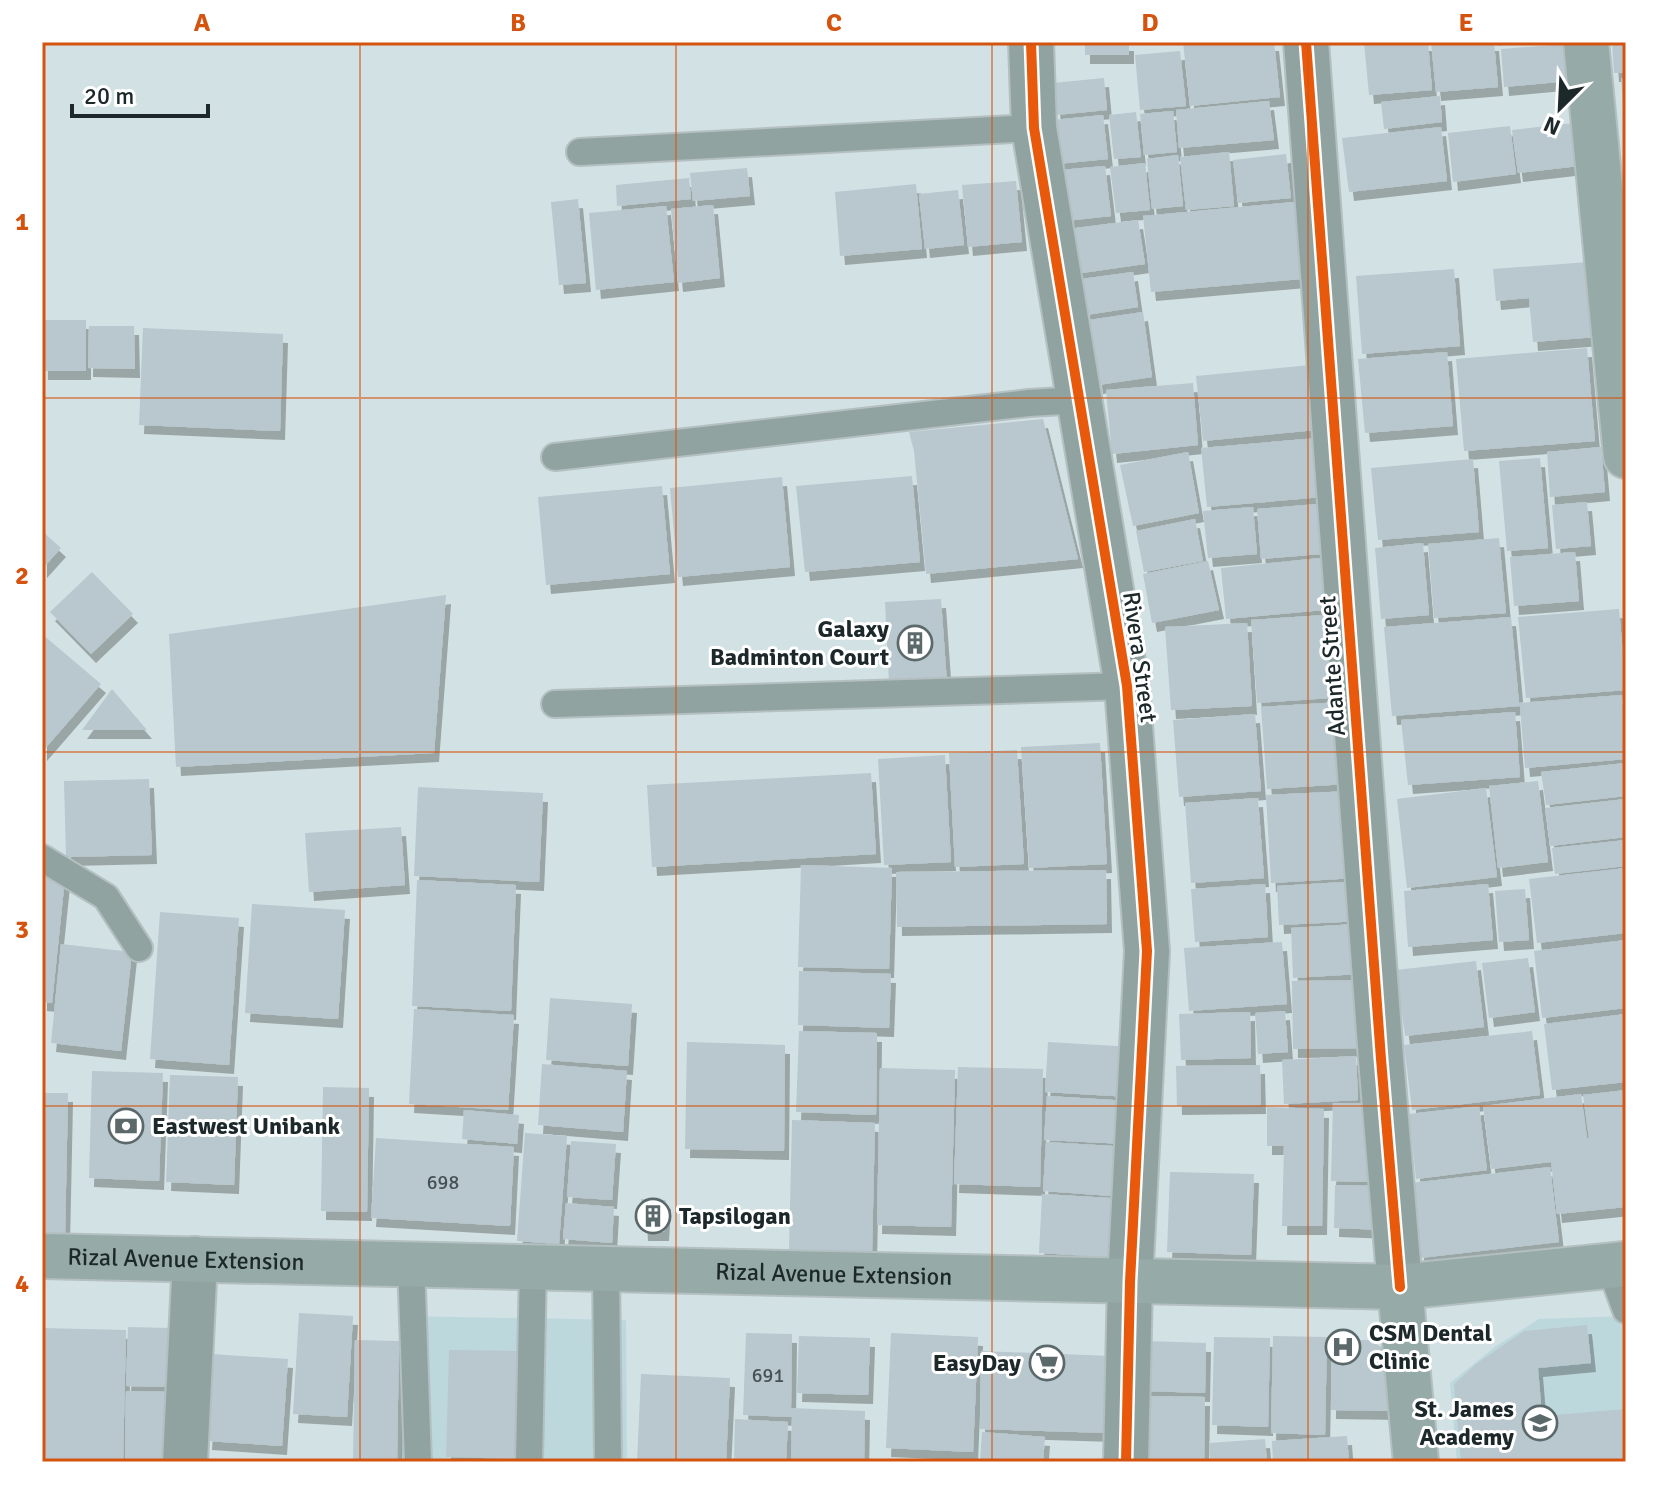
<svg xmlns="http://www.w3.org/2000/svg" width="1668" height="1504" viewBox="0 0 1668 1504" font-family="Signika,sans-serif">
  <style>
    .built { fill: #bdd8dd }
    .building { fill: #b8c8ce; filter: url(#shadow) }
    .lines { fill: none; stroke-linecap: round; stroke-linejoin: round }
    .service-casing { stroke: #b3bfc0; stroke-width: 30 }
    .minor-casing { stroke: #b3bfc0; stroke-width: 48 }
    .secondary-casing { stroke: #b3bfc0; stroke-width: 48 }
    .service { stroke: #91a3a1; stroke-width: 26 }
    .minor { stroke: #91a3a1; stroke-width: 44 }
    .secondary { stroke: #96aaa8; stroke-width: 44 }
    .cycleway-casing { stroke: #fff; stroke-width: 15 }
    .cycleway { stroke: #e8590c; stroke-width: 10 }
    .grid { fill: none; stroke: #d4540f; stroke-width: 2; stroke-opacity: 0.55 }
    .labels { text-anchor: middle; stroke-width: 6; stroke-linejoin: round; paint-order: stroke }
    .number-label { font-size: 20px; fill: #455255 }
    .poi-label { font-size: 24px; font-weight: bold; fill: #1d282a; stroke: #fff; text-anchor: end }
    .street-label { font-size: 24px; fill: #1d282a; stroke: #fff }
    .neatline { fill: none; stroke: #d4540f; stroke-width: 3 }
    .grid-label { font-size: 26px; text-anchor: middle; font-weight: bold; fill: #d4540f }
  </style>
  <defs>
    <filter id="shadow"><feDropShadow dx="5" dy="9" stdDeviation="0" flood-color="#0004"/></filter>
  </defs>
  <rect width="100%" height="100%" fill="#d2e1e3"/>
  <path class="built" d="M404,1316L626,1320L627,1462H401Z
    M1626,1316V1462H1457L1450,1383L1496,1346L1539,1319Z"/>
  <path class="building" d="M1085,42H1129V55H1085Z
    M1183,42H1274L1280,97L1190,106Z
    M1364,42H1428L1432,90L1369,95Z
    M1431,42H1494L1498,87L1436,92Z
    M1497,42H1522V44L1498,46Z
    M1612,42H1626V73H1614Z
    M1566,44L1569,81L1504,87L1501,49Z
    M1180,51L1186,106L1140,110L1135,55Z
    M1104,78L1107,110L1056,115L1053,83Z
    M1621,78H1626V118H1624Z
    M1440,96L1442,122L1384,129L1381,102Z
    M1269,101L1274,140L1179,148L1176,110Z
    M1173,111L1177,152L1144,155L1140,114Z
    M1136,112L1141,157L1114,159L1109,115Z
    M1103,115L1108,159L1057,164L1053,120Z
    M1574,123L1579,166L1518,173L1512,130Z
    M1510,126L1516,174L1453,182L1448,133Z
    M1441,127L1447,181L1349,192L1342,138Z
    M1229,152L1234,206L1186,210L1180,157Z
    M1286,154L1291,198L1238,203L1233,160Z
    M1178,155L1183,206L1152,209L1147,159Z
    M1145,163L1150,210L1116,213L1110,167Z
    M1105,166L1111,216L1066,221L1060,170Z
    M747,168L750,196L693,201L690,173Z
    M689,178L691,199L617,206L616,185Z
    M1016,181L1022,242L968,247L962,185Z
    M916,184L922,249L840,256L835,192Z
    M958,190L964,245L925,249L919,194Z
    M578,199L586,283L559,285L551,202Z
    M1305,201L1313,278L1151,292L1143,216Z
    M713,205L720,278L678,283L671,209Z
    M666,206L674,282L596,290L589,213Z
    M1138,220L1145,264L1075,274L1068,229Z
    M1589,262L1596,337L1533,342L1529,298L1496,301L1493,269Z
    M1454,269L1460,346L1362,354L1356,276Z
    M1133,272L1138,307L1086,315L1081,279Z
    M1143,312L1152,377L1098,385L1089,320Z
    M43,320H86V371H43Z
    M89,326H134L135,369L88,368Z
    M143,328L283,334L280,431L139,425Z
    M1587,348L1595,441L1464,451L1456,359Z
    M1447,352L1453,426L1365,433L1358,359Z
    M1310,365L1316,430L1203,441L1196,376Z
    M1193,383L1198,445L1112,454L1106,390Z
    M1043,419L1078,559L926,574L914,451L909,432Z
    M1318,438L1323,497L1207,507L1201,448Z
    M1601,447L1605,492L1550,497L1547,452Z
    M1188,452L1199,513L1133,526L1120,465Z
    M1540,458L1548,548L1507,551L1499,461Z
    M1473,459L1479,532L1378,540L1371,468Z
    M912,476L920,562L805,572L796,486Z
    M782,477L790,567L678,577L670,488Z
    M662,486L670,574L546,585L538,497Z
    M1587,502L1591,546L1556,549L1552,505Z
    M1329,503L1334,553L1261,559L1257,509Z
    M1253,507L1257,554L1208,558L1203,511Z
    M1195,519L1203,561L1144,572L1136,531Z
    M42,531L61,548L42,569Z
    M1499,538L1506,613L1434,618L1428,544Z
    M1423,543L1429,615L1381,619L1375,548Z
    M1575,552L1579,601L1514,606L1510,557Z
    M1330,557L1335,609L1226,619L1221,568Z
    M1208,561L1219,610L1152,623L1143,574Z
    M92,572L133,614L91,654L50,612Z
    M446,595L434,753L176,767L169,634Z
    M941,599L947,684L889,683L885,602Z
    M1619,609L1626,690L1526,698L1518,617Z
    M1325,615L1331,698L1257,703L1251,620Z
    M1511,617L1519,703L1622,695L1626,759L1525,768L1520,706L1392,716L1384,627Z
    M1247,623L1252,706L1171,710L1165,627Z
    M42,634L101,684L42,752Z
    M112,689L147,730H82Z
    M1341,702L1347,784L1267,789L1261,707Z
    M1515,712L1520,777L1408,785L1401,720Z
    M1255,714L1261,791L1179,797L1173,720Z
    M1100,743L1107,864L1029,868L1021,747Z
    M1017,750L1024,864L955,867L949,753Z
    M945,755L951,862L884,865L878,759Z
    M1626,763V796L1546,805L1541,772Z
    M871,773L876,854L652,867L647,785Z
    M149,779L152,855L66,857L64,781Z
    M1538,781L1548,862L1498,868L1489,786Z
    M418,787L543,793L539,882L414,876Z
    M1486,788L1497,877L1407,888L1397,799Z
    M1351,791L1356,878L1271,883L1266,795Z
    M1258,798L1264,878L1191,883L1185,803Z
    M1626,799V837L1550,846L1545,808Z
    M401,827L405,885L309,892L305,833Z
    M1626,840V866L1555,874L1552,848Z
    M801,865L892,868L889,969L798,967Z
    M1626,868V933L1537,943L1529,879Z
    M1106,870L1107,924L897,927L896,872Z
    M42,875L65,878L52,1003L42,1002Z
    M417,880L516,885L511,1011L412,1006Z
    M1361,881L1363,921L1279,925L1277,886Z
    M1265,884L1268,937L1195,942L1191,889Z
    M1488,884L1493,940L1408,947L1404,891Z
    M1525,889L1529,940L1499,942L1495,891Z
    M252,904L345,910L338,1019L245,1013Z
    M160,912L239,918L229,1065L150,1059Z
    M1356,924L1359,974L1293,978L1291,928Z
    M1626,940V1008L1542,1018L1534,951Z
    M1282,942L1287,1004L1189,1011L1184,948Z
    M61,944L132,952L121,1051L51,1043Z
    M1528,958L1535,1012L1489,1018L1482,963Z
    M1476,961L1484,1027L1405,1036L1396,970Z
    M799,971L891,974L889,1028L798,1025Z
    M1373,980L1374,1048L1293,1049L1292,981Z
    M550,998L632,1004L628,1066L546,1060Z
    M414,1009L514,1015L508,1110L409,1104Z
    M1285,1011L1288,1052L1258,1054L1255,1013Z
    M1250,1012L1251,1058L1181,1060L1179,1014Z
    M1626,1014V1082L1552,1090L1544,1024Z
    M799,1031L877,1033L876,1115L796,1112Z
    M1532,1031L1540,1095L1412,1110L1404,1045Z
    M687,1042L785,1045L784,1151L685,1149Z
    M1048,1042L1133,1047L1130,1097L1045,1092Z
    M1356,1056L1358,1100L1284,1104L1282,1060Z
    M542,1064L627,1071L623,1132L538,1125Z
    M1260,1065L1261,1105L1177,1106L1176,1066Z
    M958,1067L1043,1069L1040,1187L954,1184Z
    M880,1068L955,1070L951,1227L877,1225Z
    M92,1071L163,1073L159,1181L89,1178Z
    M170,1075L238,1077L234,1185L166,1182Z
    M323,1087L369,1088L367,1212L321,1211Z
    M1626,1090V1207L1557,1214L1551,1162L1491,1169L1483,1106L1581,1094L1587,1138H1589L1583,1095Z
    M42,1093H68L65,1236L42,1235Z
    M1047,1096L1130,1101L1127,1144L1044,1140Z
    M1333,1103L1373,1104L1372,1182L1331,1181Z
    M1479,1106L1487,1170L1416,1179L1409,1114Z
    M1267,1107L1324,1109L1322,1226H1282L1284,1146H1267Z
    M464,1110L519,1115L517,1144L462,1139Z
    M792,1120L875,1123L872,1252L789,1250Z
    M525,1133L567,1136L559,1244L517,1241Z
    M376,1138L514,1147L510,1226L371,1218Z
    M571,1141L616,1144L612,1200L567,1197Z
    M1046,1142L1129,1147L1126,1197L1043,1191Z
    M1550,1167L1559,1242L1420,1258L1411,1183Z
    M1170,1172L1254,1174L1251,1255L1167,1252Z
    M1335,1185L1387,1186L1386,1230L1334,1228Z
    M1042,1194L1128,1199L1125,1258L1039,1253Z
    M641,1199L666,1200L664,1232H643Z
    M566,1203L614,1207L612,1243L563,1239Z
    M299,1313L353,1316L347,1417L293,1414Z
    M1587,1325L1591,1363L1538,1368L1542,1416L1626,1409V1462H1461L1454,1384L1476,1364L1524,1331Z
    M128,1327L171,1328L170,1387L126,1386Z
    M42,1328L126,1330L123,1462H42Z
    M746,1333L792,1334L791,1408L865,1411L864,1462H791L792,1417L743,1415Z
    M891,1333L978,1337L973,1452L886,1448Z
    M799,1336L870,1338L868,1395L797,1393Z
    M1273,1336L1327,1337L1325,1435L1271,1433Z
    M1214,1337L1270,1338L1268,1427L1212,1425Z
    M355,1340L399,1341L397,1462H353Z
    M1331,1340H1369L1387,1350L1394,1411L1331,1410Z
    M1147,1341L1206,1343L1205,1393L1145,1391Z
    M449,1350L524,1351L521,1459L446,1457Z
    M981,1351L1111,1356L1110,1433L980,1429Z
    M212,1354L288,1359L282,1446L207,1441Z
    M641,1374L730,1378L726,1462H637Z
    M126,1391L177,1392L175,1462H125Z
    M1146,1396L1205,1397L1204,1462H1145Z
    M735,1419L788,1422L786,1462H734Z
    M982,1432L1045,1437L1043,1462H980Z
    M1347,1436L1349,1462H1273L1272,1441Z
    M1265,1439L1267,1462H1210L1209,1443Z"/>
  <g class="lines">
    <g class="service-casing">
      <path id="service" d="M580,152L1034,128
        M555,457L1029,403L1081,400
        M555,704L1127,686
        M42,858L106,897L139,948
        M411,1262L418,1462
        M1610,1266L1626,1310
        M606,1267L608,1462
        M529,1462L533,1265"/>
    </g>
    <g class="minor-casing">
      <path id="minor" d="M1031,42L1034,128L1127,686L1147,951L1130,1282L1126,1462
        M1306,42L1381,1059L1400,1287
        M185,1462L195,1259"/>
    </g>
    <g class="secondary-casing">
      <g id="secondary">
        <path d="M1586,42L1626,456"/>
        <path id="s1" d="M42,1256L1400,1287L1626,1264"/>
        <path d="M1400,1287L1416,1462"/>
      </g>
    </g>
    <use href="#service" class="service"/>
    <use href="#minor" class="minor"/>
    <use href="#secondary" class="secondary"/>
    <g class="cycleway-casing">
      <path id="cycleway" d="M1031,42L1034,128L1127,686L1147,951L1130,1282L1126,1462
        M1306,42L1381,1059L1400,1287"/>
    </g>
    <use href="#cycleway" class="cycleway"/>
  </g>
  <path class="grid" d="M360,42V1462M676,42V1462M992,42V1462M1308,42V1462M42,398H1626M42,752H1626M42,1106H1626"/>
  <defs>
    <g id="building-ring" transform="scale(1.8)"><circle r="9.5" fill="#fff" stroke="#5c696b" stroke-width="1.5"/><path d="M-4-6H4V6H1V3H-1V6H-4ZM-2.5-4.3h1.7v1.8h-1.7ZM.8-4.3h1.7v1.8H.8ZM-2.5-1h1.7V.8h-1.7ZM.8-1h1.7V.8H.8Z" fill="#5c696b"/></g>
    <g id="bank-ring" transform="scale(1.8)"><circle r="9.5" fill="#fff" stroke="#5c696b" stroke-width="1.5"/><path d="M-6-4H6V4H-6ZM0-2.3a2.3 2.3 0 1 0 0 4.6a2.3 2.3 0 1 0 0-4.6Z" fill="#5c696b"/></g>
    <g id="hospital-ring" transform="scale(1.8)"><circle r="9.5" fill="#fff" stroke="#5c696b" stroke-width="1.5"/><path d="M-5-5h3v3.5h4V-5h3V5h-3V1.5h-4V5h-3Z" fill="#5c696b"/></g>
    <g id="supermarket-ring" transform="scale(1.8)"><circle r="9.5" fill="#fff" stroke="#5c696b" stroke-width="1.5"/><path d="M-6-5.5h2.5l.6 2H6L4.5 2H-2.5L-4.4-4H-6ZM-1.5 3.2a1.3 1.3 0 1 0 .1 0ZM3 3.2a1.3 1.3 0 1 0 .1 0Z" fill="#5c696b"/></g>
    <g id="school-ring" transform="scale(1.8)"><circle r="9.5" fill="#fff" stroke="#5c696b" stroke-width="1.5"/><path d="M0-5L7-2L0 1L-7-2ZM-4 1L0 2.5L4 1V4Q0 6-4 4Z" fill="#5c696b"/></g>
  </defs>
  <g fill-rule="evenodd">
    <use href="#building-ring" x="915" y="643"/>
    <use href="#bank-ring" x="126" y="1126"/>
    <use href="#building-ring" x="653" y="1216"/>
    <use href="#hospital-ring" x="1343" y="1347"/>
    <use href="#supermarket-ring" x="1047" y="1363"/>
    <use href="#school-ring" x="1540" y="1423"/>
  </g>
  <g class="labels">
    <g class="number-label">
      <text x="443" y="1189">698</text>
      <text x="768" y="1382">691</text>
    </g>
    <g class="poi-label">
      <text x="889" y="637">Galaxy<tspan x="889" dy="28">Badminton Court</tspan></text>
      <text x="152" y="1134" text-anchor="start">Eastwest Unibank</text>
      <text x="679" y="1224" text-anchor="start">Tapsilogan</text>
      <text x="1369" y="1341" text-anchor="start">CSM Dental<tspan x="1369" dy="28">Clinic</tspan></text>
      <text x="1021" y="1371">EasyDay</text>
      <text x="1514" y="1417">St. James<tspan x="1514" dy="28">Academy</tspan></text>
    </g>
    <g class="street-label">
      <text transform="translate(1140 657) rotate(82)" y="8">Rivera Street</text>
      <text transform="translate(1332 666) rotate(-94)" y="8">Adante Street</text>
      <text dy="8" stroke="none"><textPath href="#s1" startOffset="144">Rizal Avenue Extension</textPath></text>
      <text dy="8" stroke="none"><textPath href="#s1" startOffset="792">Rizal Avenue Extension</textPath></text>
    </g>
  </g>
  <rect width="1668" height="1504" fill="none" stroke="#ffffff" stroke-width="88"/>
  <g transform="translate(1560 108) rotate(204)" stroke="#ffffff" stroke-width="6" paint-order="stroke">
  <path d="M0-6L14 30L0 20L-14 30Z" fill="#1d282a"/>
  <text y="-12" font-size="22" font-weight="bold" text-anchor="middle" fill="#1d282a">N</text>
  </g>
  <path d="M72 104v12h136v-12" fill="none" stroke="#1d282a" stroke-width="4"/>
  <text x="84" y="104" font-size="24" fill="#1d282a" stroke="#ffffff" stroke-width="6" paint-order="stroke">20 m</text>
  <rect x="44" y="44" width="1580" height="1416" class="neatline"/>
  <g class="grid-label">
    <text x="202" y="31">A</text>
    <text x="518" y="31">B</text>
    <text x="834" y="31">C</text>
    <text x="1150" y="31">D</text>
    <text x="1466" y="31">E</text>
    <text x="22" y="230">1</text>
    <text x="22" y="584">2</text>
    <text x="22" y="938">3</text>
    <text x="22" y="1292">4</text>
  </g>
</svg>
